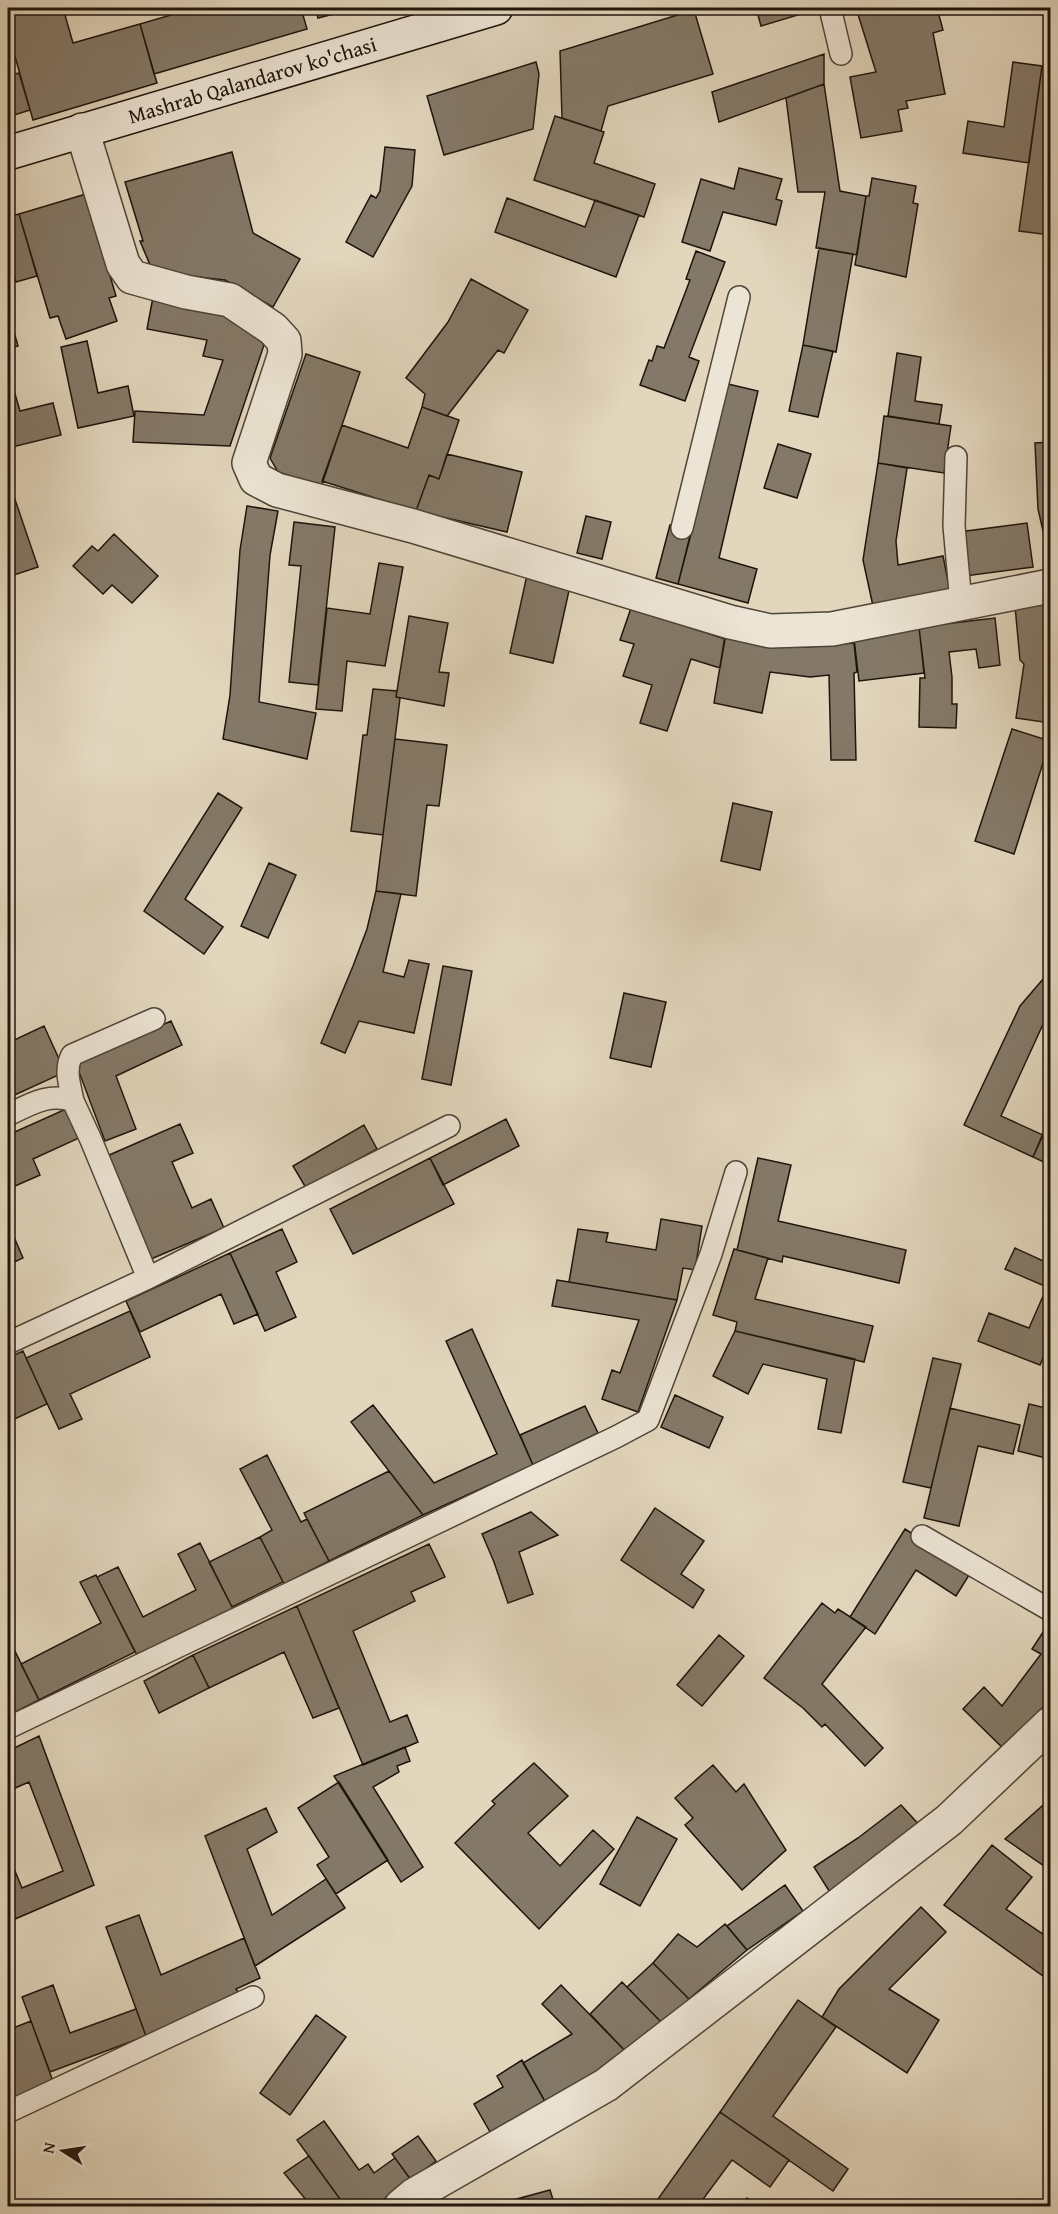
<svg xmlns="http://www.w3.org/2000/svg" width="1058" height="2214" viewBox="0 0 1058 2214" font-family="'Gentium Book Plus',serif">
  <style>
    .building { fill: #847968; stroke: #1e140c; stroke-width: 1.5 }
    .lines { fill: none; stroke-linecap: round; stroke-linejoin: round }
    .service-casing { stroke: #4f4438; stroke-width: 24 }
    .minor-casing { stroke: #4f4438; stroke-width: 36 }
    .tertiary-casing { stroke: #4f4438; stroke-width: 36 }
    .secondary-casing { stroke: #1e140c; stroke-width: 36 }
    .service { stroke: #ece4d4; stroke-width: 21 }
    .minor { stroke: #ece4d4; stroke-width: 33 }
    .tertiary { stroke: #ece4d4; stroke-width: 33 }
    .secondary { stroke: #ece4d4; stroke-width: 33 }
    .labels { text-anchor: middle; stroke-width: 4.5; stroke-linejoin: round; paint-order: stroke }
    .street-label { font-size: 21px; fill: #1e140c; stroke: #ece4d4 }
  </style>
  <rect width="100%" height="100%" fill="#e2d6bd"/>
  <filter id="stains"><feTurbulence type="fractalNoise" baseFrequency=".00333" numOctaves="4"/><feColorMatrix values="0 0 0 0 .2 0 0 0 0 .09 0 0 0 0 .02 0 0 0 .5 -.17"/></filter>
  <radialGradient id="worn" r=".72"><stop offset=".6" stop-color="#630" stop-opacity="0"/><stop offset="1" stop-color="#630" stop-opacity=".3"/></radialGradient>
  <path class="building" d="M8,8H63L73,43L140,24L157,83L33,120L8,32Z
    M195,8H301L307,29L154,74L140,24Z
    M315,8H357L318,18Z
    M756,8H817L818,9L761,26Z
    M856,8H937L943,30L933,33L945,94L906,101L908,108L898,110L902,131L861,138L850,77L876,72Z
    M694,10L713,74L608,106L601,131L562,118L560,51Z
    M824,54V84L719,122L712,92Z
    M536,62L539,74L533,129L444,155L427,96Z
    M1013,62L1042,66L1029,163L963,153L968,121L1004,127Z
    M1042,66L1050,67V235L1019,231Z
    M19,73L30,110L8,117V76Z
    M824,84L840,191L866,196L857,255L816,248L825,192H798L786,98Z
    M555,116L604,132L594,163L655,184L644,217L534,180Z
    M385,147L415,150L412,186L373,257L346,242L371,195L376,198L380,191Z
    M232,152L253,233L300,259L273,307L225,280L153,272L140,241H143L125,182Z
    M739,168L782,179L776,199L782,201L776,225L723,212L710,251L682,242L701,179L734,189Z
    M872,178L916,186L913,203L918,204L906,277L855,265L866,196H869Z
    M86,194L116,296L109,298L117,321L66,339L58,316L50,318L19,214Z
    M507,198L585,227L595,200L639,215L616,277L495,232Z
    M19,214L37,276L16,282L8,252V217Z
    M819,248L853,254L836,352L803,345Z
    M696,251L725,262L689,357L699,361L685,401L640,385L649,360L652,361L657,346L664,348L690,280L686,279Z
    M471,279L528,310L504,353L498,350L447,416L422,407L425,394L406,378L448,322Z
    M153,297L217,309L249,326L264,345L230,446L133,442L135,411L204,415L223,360L203,356L207,340L147,329Z
    M8,311L18,346L8,349Z
    M87,341L98,393L128,386L134,416L78,428L61,347Z
    M803,345L833,351L818,417L789,411Z
    M897,353L921,357L915,401L942,405L939,424L888,416Z
    M306,354L360,372L321,487L278,472L270,458Z
    M8,370L20,411L53,403L61,435L8,448Z
    M728,384L758,391L719,558L757,569L748,603L678,584Z
    M422,407L459,420L439,479L429,475L416,511L322,481L342,425L408,448Z
    M884,416L951,426L944,473L878,463Z
    M1050,442V562L1038,509L1035,443Z
    M778,444L811,454L797,498L764,488Z
    M447,454L522,472L507,532L416,511L429,475L439,479Z
    M878,463L907,468L896,541L898,565L943,556L950,591L873,606L863,560Z
    M8,479L38,567L8,577Z
    M247,506L278,511L270,555L259,702L316,713L307,759L223,739L230,695L240,550Z
    M586,516L611,522L602,559L577,553Z
    M294,522L335,527L318,685L289,682L301,566L289,565Z
    M1027,523L1033,567L965,576L959,532Z
    M670,525L692,530L678,584L656,578Z
    M114,534L158,576L132,603L112,585L103,594L73,566L92,546L98,551Z
    M379,563L403,567L385,666L347,661L342,711L316,709L327,608L370,614Z
    M527,575L570,586L553,663L510,653Z
    M1050,600V723L1016,718L1024,664L1020,660L1015,606Z
    M631,608L725,639L720,668L691,659L667,731L640,723L652,685L623,676L634,644L620,640Z
    M409,616L448,623L439,672L449,673L444,706L396,697Z
    M995,618L1000,665L979,668L976,649L949,652L952,677V704H957L956,728L919,727L920,678H925L919,627Z
    M919,627L924,673L859,681L854,639Z
    M725,636L807,647L854,643L857,672L854,673L856,760H831L829,675L810,677L770,672L762,713L714,703Z
    M373,689L397,691L396,697L400,698L383,835L351,831L363,735H367Z
    M1012,729L1050,741L1014,854L975,841Z
    M395,739L447,745L439,806L427,805L416,896L376,891Z
    M218,793L242,808L185,899L223,927L204,954L144,911Z
    M733,803L772,812L760,870L721,861Z
    M269,863L296,875L268,938L241,926Z
    M8,889L14,901L8,905Z
    M376,891L401,894L383,972L404,977L409,960L429,964L414,1033L359,1021L345,1053L321,1043L353,966L367,929Z
    M443,966L472,971L451,1085L422,1079Z
    M1044,978L1050,981V1009L1001,1116L1043,1135L1033,1157L964,1125L1020,1006Z
    M624,993L666,1002L651,1067L610,1058Z
    M171,1021L182,1045L116,1076L136,1129L105,1141L76,1064Z
    M44,1026L65,1072L8,1098V1043Z
    M66,1109L79,1138L33,1159L40,1175L8,1189V1135Z
    M506,1119L519,1146L443,1185L430,1158Z
    M180,1124L193,1153L172,1162L192,1208L211,1199L224,1228L151,1259L107,1156Z
    M364,1125L377,1149L306,1188L293,1166Z
    M1044,1131L1050,1134V1165L1033,1157Z
    M430,1158L454,1204L353,1254L330,1209Z
    M758,1158L791,1165L778,1221L906,1250L899,1283L783,1256L782,1262L737,1250Z
    M661,1219L702,1226L695,1270L683,1268L677,1300L569,1282L578,1229L608,1233L606,1242L656,1250Z
    M8,1223L23,1258L8,1265Z
    M282,1229L297,1262L276,1272L296,1317L265,1331L230,1253Z
    M1015,1248L1050,1264V1341L1040,1365L978,1341L989,1313L1029,1328L1047,1287L1005,1269Z
    M734,1249L768,1258L755,1299L873,1326L864,1362L735,1331L737,1322L713,1315Z
    M230,1253L258,1314L234,1324L221,1294L140,1332L126,1301Z
    M557,1280L677,1300L638,1412L602,1399L612,1370L620,1373L639,1320L552,1306Z
    M130,1311L150,1357L70,1394L82,1419L59,1429L26,1358Z
    M472,1329L533,1465L423,1515L351,1422L373,1405L434,1483L497,1454L446,1341Z
    M735,1331L855,1359L841,1433L818,1429L827,1379L763,1364L748,1394L713,1376Z
    M23,1351L47,1404L8,1422V1358Z
    M933,1358L961,1364L931,1488L903,1482Z
    M675,1395L723,1417L709,1448L661,1427Z
    M1029,1404L1050,1409V1459L1018,1451Z
    M585,1406L598,1433L533,1465L520,1435Z
    M950,1408L1020,1425L1013,1454L978,1446L959,1526L924,1518Z
    M267,1455L301,1522L307,1519L329,1561L284,1584L260,1537L272,1530L240,1469Z
    M389,1471L423,1515L329,1561L304,1513Z
    M655,1508L704,1541L681,1574L704,1590L693,1608L621,1560Z
    M531,1512L558,1535L519,1552L533,1594L508,1603L494,1562L482,1534Z
    M905,1529L971,1572L956,1596L916,1570L875,1634L850,1617Z
    M260,1537L283,1582L232,1607L209,1562Z
    M200,1543L233,1609L137,1655L97,1577L118,1567L143,1617L196,1590L178,1554Z
    M429,1544L445,1577L411,1592L415,1601L353,1631L390,1722L407,1715L418,1742L363,1765L297,1606Z
    M96,1575L135,1652L39,1700L21,1664L101,1623L80,1582Z
    M822,1603L835,1613L838,1609L866,1627L822,1684L883,1748L865,1766L825,1724L822,1727L803,1708L764,1678Z
    M297,1606L339,1708L313,1718L284,1652L209,1688L193,1655Z
    M1049,1623L1050,1624V1698L1008,1753L963,1709L984,1687L1002,1706L1041,1654L1032,1649Z
    M719,1635L744,1656L702,1706L677,1685Z
    M8,1637L39,1700L8,1716Z
    M193,1655L209,1688L159,1713L144,1681Z
    M39,1736L94,1885L8,1922V1854L22,1888L63,1871L29,1782L8,1791V1751Z
    M405,1747L410,1761L397,1766L399,1772L373,1787L423,1867L401,1882L334,1776Z
    M534,1763L568,1796L528,1833L560,1866L593,1830L614,1849L539,1929L455,1843L495,1804L492,1801Z
    M713,1765L736,1792L744,1784L786,1850L742,1890L685,1825L693,1818L675,1798Z
    M339,1782L388,1860L336,1894L317,1865L329,1857L298,1808Z
    M1050,1799V1870L1005,1839Z
    M901,1805L922,1828L831,1894L814,1867L858,1838Z
    M266,1808L277,1832L247,1849L272,1915L326,1879L345,1908L255,1966L205,1836Z
    M637,1817L677,1839L640,1906L600,1884Z
    M992,1845L1032,1877L1006,1909L1050,1939V1981L944,1905Z
    M785,1885L803,1911L747,1950L727,1926Z
    M921,1907L946,1932L889,1989L939,2020L907,2073L822,2017L839,1989Z
    M139,1915L161,1975L244,1938L260,1978L236,1989L239,1993L146,2036L106,1927Z
    M725,1924L747,1950L689,1999L653,1963L678,1934L697,1947Z
    M653,1963L689,1999L663,2024L627,1987Z
    M622,1982L663,2024L630,2056L590,2014Z
    M53,1985L70,2033L136,2009L146,2036L50,2072L22,1997Z
    M561,1985L630,2056L547,2105L523,2063L572,2034L542,2004Z
    M798,2000L836,2027L773,2116L848,2169L833,2191L720,2112Z
    M316,2015L346,2037L290,2115L260,2093Z
    M31,2021L54,2084L8,2101V2030Z
    M522,2060L547,2105L493,2137L474,2104L503,2087L497,2076Z
    M720,2112L789,2160L770,2187L732,2160L698,2206H653Z
    M324,2121L359,2170L368,2164L374,2173L395,2158L411,2180L374,2206H345L297,2140Z
    M418,2136L436,2161L411,2180L392,2154Z
    M309,2156L345,2206H311L284,2173Z
    M550,2190L555,2206H491Z
    M747,2198L759,2206H741Z"/>
  <g class="lines">
    <g class="service-casing">
      <path id="service" d="M830,8L841,54
        M956,457L954,526L961,603
        M682,528L739,297
        M73,1101C70,1085 64,1070 72,1055L154,1019
        M8,1115C29,1105 49,1092 73,1101L91,1140L148,1278
        M8,1343L148,1278L449,1126
        M922,1536L1050,1610
        M8,1728L616,1437L648,1420L711,1254L736,1172
        M8,2112L253,1997"/>
    </g>
    <g class="minor-casing">
      <path id="minor" d="M82,130L123,264L132,277L186,292L230,300L273,329L284,341L285,354L249,463L256,479L277,490L413,526L730,622L770,631L832,629L1050,586"/>
    </g>
    <g class="tertiary-casing">
      <path id="tertiary" d="M401,2206L414,2195L606,2085L949,1820L1050,1724"/>
    </g>
    <g class="secondary-casing">
      <g id="secondary">
        <path id="s1" d="M8,153L496,8"/>
      </g>
    </g>
    <use href="#service" class="service"/>
    <use href="#minor" class="minor"/>
    <use href="#tertiary" class="tertiary"/>
    <use href="#secondary" class="secondary"/>
  </g>
  <g class="labels">
    <g class="street-label">
      <text dy="7" stroke="none"><textPath href="#s1" startOffset="255">Mashrab Qalandarov ko'chasi</textPath></text>
    </g>
  </g>
  <rect width="1058" height="2214" fill="none" stroke="#e2d6bd" stroke-width="30"/>
  <rect x="9" y="9" width="1040" height="2196" fill="none" stroke="#1e140c" stroke-width="3"/>
  <rect x="15" y="15" width="1028" height="2184" fill="none" stroke="#1e140c" stroke-width="1.5"/>
  <g transform="translate(63 2151) rotate(282)" stroke="#ece4d4" stroke-width="4.5" paint-order="stroke">
  <path d="M0-4.5L10 22L0 15L-10 22Z" fill="#1e140c"/>
  <text y="-9" font-size="16" font-weight="bold" text-anchor="middle" fill="#1e140c">N</text>
  </g>
  <rect width="100%" height="100%" filter="url(#stains)"/>
  <rect width="100%" height="100%" fill="url(#worn)"/>
</svg>
